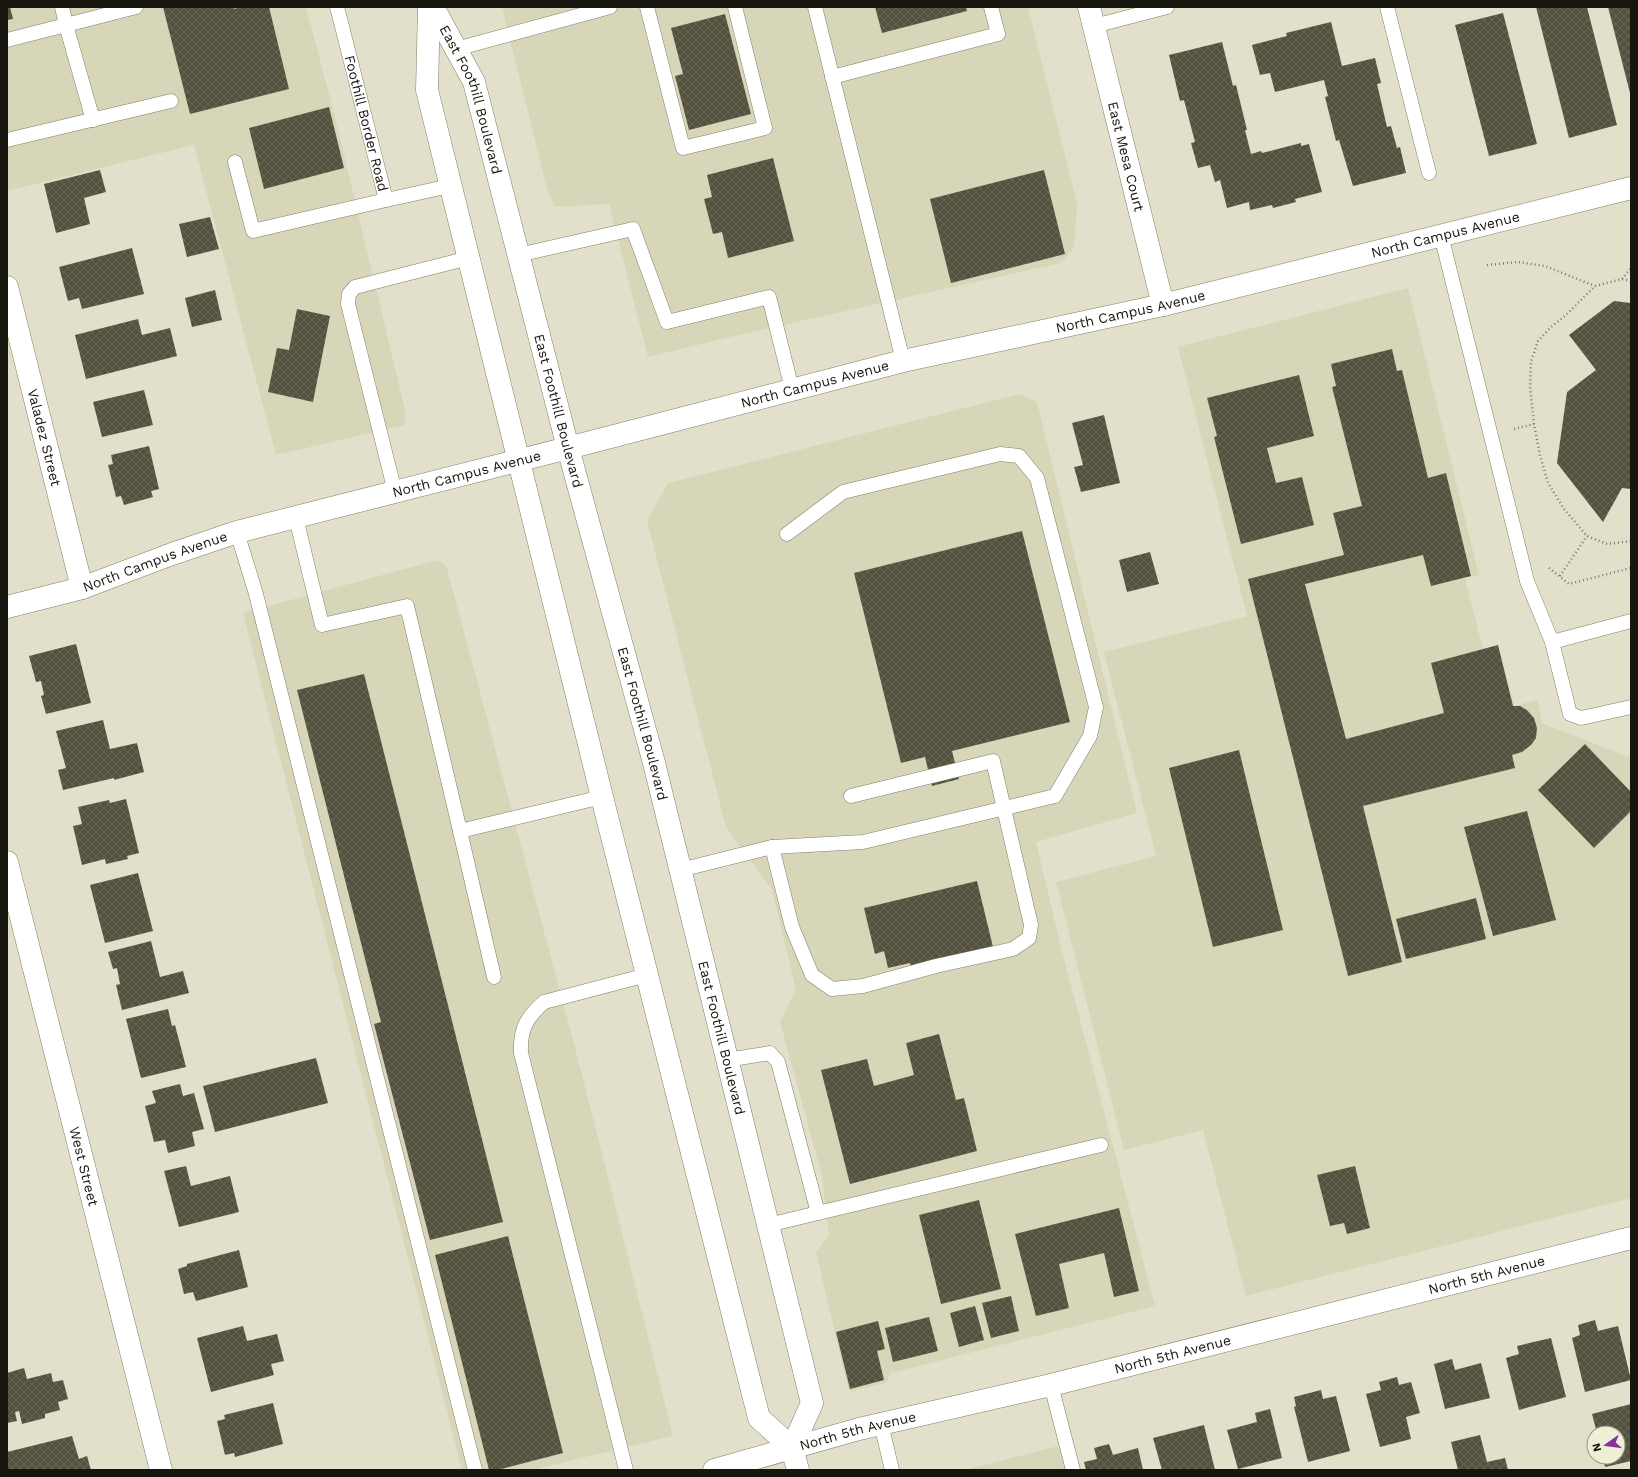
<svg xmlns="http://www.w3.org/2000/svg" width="1638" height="1477" viewBox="0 0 1638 1477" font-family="'Work Sans',sans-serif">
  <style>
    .built { fill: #d8d6b9 }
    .building { fill: url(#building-cross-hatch) }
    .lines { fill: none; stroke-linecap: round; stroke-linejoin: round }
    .service-casing { stroke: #7f7e69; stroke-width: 15 }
    .minor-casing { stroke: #7f7e69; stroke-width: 23 }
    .tertiary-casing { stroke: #7f7e69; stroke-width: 23 }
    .secondary-casing { stroke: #7f7e69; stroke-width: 23 }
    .primary-casing { stroke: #7f7e69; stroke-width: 23 }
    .path { stroke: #7a796a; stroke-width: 2.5; stroke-dasharray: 1 3; stroke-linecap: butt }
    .service { stroke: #fff; stroke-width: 14 }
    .minor { stroke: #fff; stroke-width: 22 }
    .tertiary { stroke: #fff; stroke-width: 22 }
    .secondary { stroke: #fff; stroke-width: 22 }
    .primary { stroke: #fff; stroke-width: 22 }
    .labels { text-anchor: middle; stroke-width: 4; stroke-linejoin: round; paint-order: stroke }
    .street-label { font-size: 14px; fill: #17160e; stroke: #efeed7 }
  </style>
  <defs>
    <pattern id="building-cross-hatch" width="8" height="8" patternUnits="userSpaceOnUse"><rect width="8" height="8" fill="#54523f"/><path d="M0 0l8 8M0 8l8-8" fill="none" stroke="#686757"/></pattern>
  </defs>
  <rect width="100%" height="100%" fill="#e2e0ca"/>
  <path class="built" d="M7,7H306L335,117L405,410V425L276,455L194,145L7,191Z
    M502,7H1028L1077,203L1074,247L1061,263L747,333L648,357L609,204L555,207L547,189Z
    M1408,288L1479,575L1465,578L1483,649L1498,645L1514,706L1537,700L1542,723L1631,758V1198L1246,1296L1203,1130L1124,1150L1056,882L1156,856L1104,652L1247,616L1178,347Z
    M1020,394L1037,402L1137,813L1036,842L1061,947L1155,1306L891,1373L886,1383L851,1391L848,1388L816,1252L829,1235L822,1176L780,1022L796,990L772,890L726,827L647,521L668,483Z
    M437,560L446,565L575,1047L673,1436L532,1470H462L243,613Z
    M1058,1446L1067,1458L1070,1470H964Z"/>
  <path class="building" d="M7,7H10L13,19L7,20Z
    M163,7H234V9L241,7H269L289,89L190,114Z
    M875,7H966L967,11L882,33Z
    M1536,7H1587L1617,125L1569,138Z
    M1608,7H1631V93H1630Z
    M1503,13L1537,144L1489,156L1455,25Z
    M725,14L751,114L689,130L675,76L683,74L671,28Z
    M1331,22L1342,66L1375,58L1381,83L1377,84L1387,127L1391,126L1397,148L1400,147L1406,173L1353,186L1339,140L1336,141L1325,97L1328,96L1324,80L1275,92L1270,73L1260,75L1252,45L1287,36L1286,33Z
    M1222,42L1233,86L1236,85L1247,130H1245L1251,154L1261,151L1262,153L1301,143V146L1309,144L1322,192L1295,199L1296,202L1273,208L1272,205L1250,210L1249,202L1227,208L1220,180L1215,182L1210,165L1198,168L1191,143L1195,142L1184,100L1180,101L1169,55Z
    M329,107L344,168L264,189L249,128Z
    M773,158L794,241L728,258L722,232L713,234L704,199L712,197L707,175Z
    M100,170L106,192L84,198L90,224L56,233L44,184Z
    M1044,170L1065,254L951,283L930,199Z
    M210,217L219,249L187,257L179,224Z
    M132,248L144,294L82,309L79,298L68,301L59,267Z
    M215,290L222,320L192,327L185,298Z
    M1614,301L1631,303V489L1622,488L1603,522L1557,463L1567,392L1596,370L1569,335Z
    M297,309L330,316L313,402L268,392L277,348L289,350Z
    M138,319L142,335L170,328L177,356L86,379L75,335Z
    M1392,349L1397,371L1402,370L1428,478L1446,473L1471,576L1431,586L1423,555L1305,584L1346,739L1444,713L1431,663L1498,645L1513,706H1520L1527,710L1534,718L1537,728L1536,738L1531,745L1522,752L1512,755L1515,768L1363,806L1402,962L1348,976L1248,579L1344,555L1333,513L1362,506L1332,387L1336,386L1331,364Z
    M1299,375L1314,436L1267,448L1276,483L1302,477L1314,525L1241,544L1214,437L1217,436L1207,398Z
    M144,390L153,425L102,437L93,402Z
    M1104,415L1120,483L1081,492L1074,467L1083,465L1072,423Z
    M149,446L159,489L151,491L153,497L124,505L121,496L116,497L108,465L113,464L111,455Z
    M1022,531L1070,722L952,751L959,779L932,786L925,757L901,763L854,573Z
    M1150,552L1159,584L1127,592L1119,560Z
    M76,644L91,703L46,714L41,696L44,695L41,681L36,682L29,656Z
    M364,674L503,1222L430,1240L374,1024L381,1022L297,690Z
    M103,720L110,749L137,743L144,772L114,780V778L63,790L58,770L66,768L56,731Z
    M1585,744L1631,792V811L1594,848L1538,790Z
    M1239,750L1283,930L1213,947L1169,768Z
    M126,799L139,853L127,856L128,859L106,864L105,859L82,865L73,826L82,824L78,807L109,800L110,803Z
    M1527,811L1556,920L1493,936L1464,827Z
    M138,873L153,931L105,943L90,885Z
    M977,881L993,947L911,967L910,963L888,968L884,951L875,954L864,908Z
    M1476,898L1486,939L1406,959L1396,919Z
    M151,941L160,977L183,971L189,993L122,1010L116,985L120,984L117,968L113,969L108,952Z
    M168,1009L172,1026L175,1025L186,1067L141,1078L126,1019Z
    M939,1034L956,1100L964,1098L977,1151L850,1184L821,1070L867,1059L874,1086L914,1075L906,1043Z
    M316,1058L328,1103L215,1132L203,1086Z
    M180,1084L183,1096L194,1093L204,1129L192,1132L195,1146L168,1153L165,1140L154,1142L145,1106L156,1103L152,1091Z
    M186,1166L191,1186L230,1176L239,1212L179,1227L164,1171Z
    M1355,1166L1370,1228L1347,1234L1344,1223L1330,1226L1317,1175Z
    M979,1200L1001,1289L941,1304L919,1215Z
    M1119,1208L1139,1291L1114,1297L1104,1253L1059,1264L1069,1308L1036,1316L1015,1234Z
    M508,1236L563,1453L497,1470H489L435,1255Z
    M239,1250L248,1287L196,1301L193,1292L184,1294L178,1269L187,1266V1264Z
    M1011,1296L1019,1331L991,1338L982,1303Z
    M975,1306L984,1340L959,1347L950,1313Z
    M929,1317L938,1351L893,1362L885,1328Z
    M1595,1320L1598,1331L1618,1326L1631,1380L1585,1392L1572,1338L1580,1335L1578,1325Z
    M878,1321L885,1349L877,1351L884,1380L850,1389L836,1332Z
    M243,1326L247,1341L277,1334L284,1361L271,1364L274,1375L211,1392L197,1338Z
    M1551,1338L1566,1397L1519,1410L1506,1358L1519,1354L1517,1346Z
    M1452,1359L1455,1370L1481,1363L1490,1398L1445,1409L1434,1364Z
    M24,1368L27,1379L51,1373L53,1382L63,1380L68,1399L58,1402L60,1410L45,1414V1418L22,1424L19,1411L15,1412L17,1421L7,1423V1373Z
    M1397,1377L1399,1385L1411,1382L1420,1413L1406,1417L1411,1439L1380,1447L1366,1394L1381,1390L1379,1382Z
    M1321,1390L1323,1399L1336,1396L1350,1451L1308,1462L1294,1407L1296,1406L1294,1397Z
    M273,1403L283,1444L235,1457L234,1453L225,1455L217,1421L225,1419L224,1415Z
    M1631,1404V1461L1605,1467L1603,1457H1618V1433H1597L1592,1414Z
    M1270,1409L1282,1458L1238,1469L1227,1430L1257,1422L1255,1413Z
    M1204,1425L1215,1470H1162L1153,1438Z
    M1480,1435L1487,1462L1505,1458L1508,1470H1458L1451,1442Z
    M72,1436L79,1459L87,1456L91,1470H7V1452Z
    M1109,1444L1113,1455L1138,1448L1143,1470H1086L1084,1462L1097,1459L1094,1448Z"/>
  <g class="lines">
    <g class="service-casing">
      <g id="service">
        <path id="s1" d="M337,7L386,200L450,186"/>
        <path d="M647,7L683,148L765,128L735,7"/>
        <path d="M815,7L903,361"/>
        <path d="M1387,7L1429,173"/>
        <path d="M1094,26L1167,7"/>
        <path d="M7,40L66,25L62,7"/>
        <path d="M456,49L610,7"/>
        <path d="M832,77L998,34L991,7"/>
        <path d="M93,120L66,25L136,7"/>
        <path d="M7,140L171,101"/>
        <path d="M235,162L253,231L386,200"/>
        <path d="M1441,235L1527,581L1552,642"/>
        <path d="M518,255L633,229L667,322L769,297L792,389"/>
        <path d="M395,492L348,304L349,294L355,287L469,258"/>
        <path d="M296,518L322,625L407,606L460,831L602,797"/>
        <path d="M237,532L256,594L475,1470"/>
        <path d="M1631,621L1552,642L1570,714L1581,718L1631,707"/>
        <path d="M460,831L494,977"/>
        <path d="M772,847L792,927L812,975L832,989L863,986L936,966L1013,949L1029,938L1031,925L993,761L851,796"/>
        <path d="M680,870L772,847L863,842L1055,796L1090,736L1096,707L1037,478L1019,456L1000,454L843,492L787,534"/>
        <path d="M727,1060L770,1053L778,1062L818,1213"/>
        <path d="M768,1225L1101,1145"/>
        <path d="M1051,1385L1073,1470"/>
        <path d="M881,1424L892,1470"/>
        <path d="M626,1470L521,1053C520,1029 526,1018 544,1002L647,975"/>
      </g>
    </g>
    <g class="minor-casing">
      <g id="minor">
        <path id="s2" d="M1089,7L1163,305"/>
        <path id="s3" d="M7,287L82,588"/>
        <path id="s4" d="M7,862L161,1470"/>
        <path id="s5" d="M714,1470L859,1429L1051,1385L1631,1238"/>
      </g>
    </g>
    <g class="tertiary-casing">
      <g id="tertiary">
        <path id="s6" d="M568,448L903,361L1163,305L1631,188"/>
      </g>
    </g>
    <g class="secondary-casing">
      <g id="secondary">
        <path id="s7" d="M7,607L82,588L172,554L237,532L568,448"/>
      </g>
    </g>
    <g class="primary-casing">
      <g id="primary">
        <path d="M429,7L427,90L602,797L759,1418L792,1448L798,1470"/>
        <path id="s8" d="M433,7L474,82L568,448L653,759L812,1403L792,1448"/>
      </g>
    </g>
    <path class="path" d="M1487,265L1518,262L1545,266L1595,286
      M1622,279L1631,268
      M1631,281L1622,279L1595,286L1566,315L1551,327L1538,341L1531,362L1530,387L1534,424L1540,455L1548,483L1564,509L1587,536L1607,544L1631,541
      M1514,429L1534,424
      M1549,568L1569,584L1631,568
      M1560,576L1587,536"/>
    <use href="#service" class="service"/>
    <use href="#minor" class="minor"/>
    <use href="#tertiary" class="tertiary"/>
    <use href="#secondary" class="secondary"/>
    <use href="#primary" class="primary"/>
  </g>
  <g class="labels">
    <g class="street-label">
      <text dy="5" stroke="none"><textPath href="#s8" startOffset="101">East Foothill Boulevard</textPath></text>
      <text dy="5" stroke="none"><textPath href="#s1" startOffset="120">Foothill Border Road</textPath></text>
      <text dy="5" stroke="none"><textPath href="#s2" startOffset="154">East Mesa Court</textPath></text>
      <text dy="5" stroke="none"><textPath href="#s6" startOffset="903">North Campus Avenue</textPath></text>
      <text dy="5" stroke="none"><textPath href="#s6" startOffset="579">North Campus Avenue</textPath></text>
      <text dy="5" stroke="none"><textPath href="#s6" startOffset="255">North Campus Avenue</textPath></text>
      <text dy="5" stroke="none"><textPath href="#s8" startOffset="425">East Foothill Boulevard</textPath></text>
      <text dy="5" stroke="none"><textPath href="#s3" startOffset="155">Valadez Street</textPath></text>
      <text dy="5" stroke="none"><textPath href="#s7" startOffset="479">North Campus Avenue</textPath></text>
      <text dy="5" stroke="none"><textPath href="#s7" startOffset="155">North Campus Avenue</textPath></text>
      <text dy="5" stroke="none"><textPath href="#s8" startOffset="749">East Foothill Boulevard</textPath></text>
      <text dy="5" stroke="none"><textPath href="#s8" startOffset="1073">East Foothill Boulevard</textPath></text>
      <text dy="5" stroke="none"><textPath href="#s4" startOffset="314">West Street</textPath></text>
      <text dy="5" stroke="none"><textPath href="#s5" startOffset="797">North 5th Avenue</textPath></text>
      <text dy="5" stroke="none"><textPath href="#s5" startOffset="473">North 5th Avenue</textPath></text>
      <text dy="5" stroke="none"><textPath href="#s5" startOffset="149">North 5th Avenue</textPath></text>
    </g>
  </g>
  <rect width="1638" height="1477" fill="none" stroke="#17160e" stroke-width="16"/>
  <g transform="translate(1606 1445) rotate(256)"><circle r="19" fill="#efeed7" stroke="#999887"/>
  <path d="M0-3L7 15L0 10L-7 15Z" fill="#88309d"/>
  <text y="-6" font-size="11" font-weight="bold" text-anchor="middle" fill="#17160e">N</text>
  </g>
</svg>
